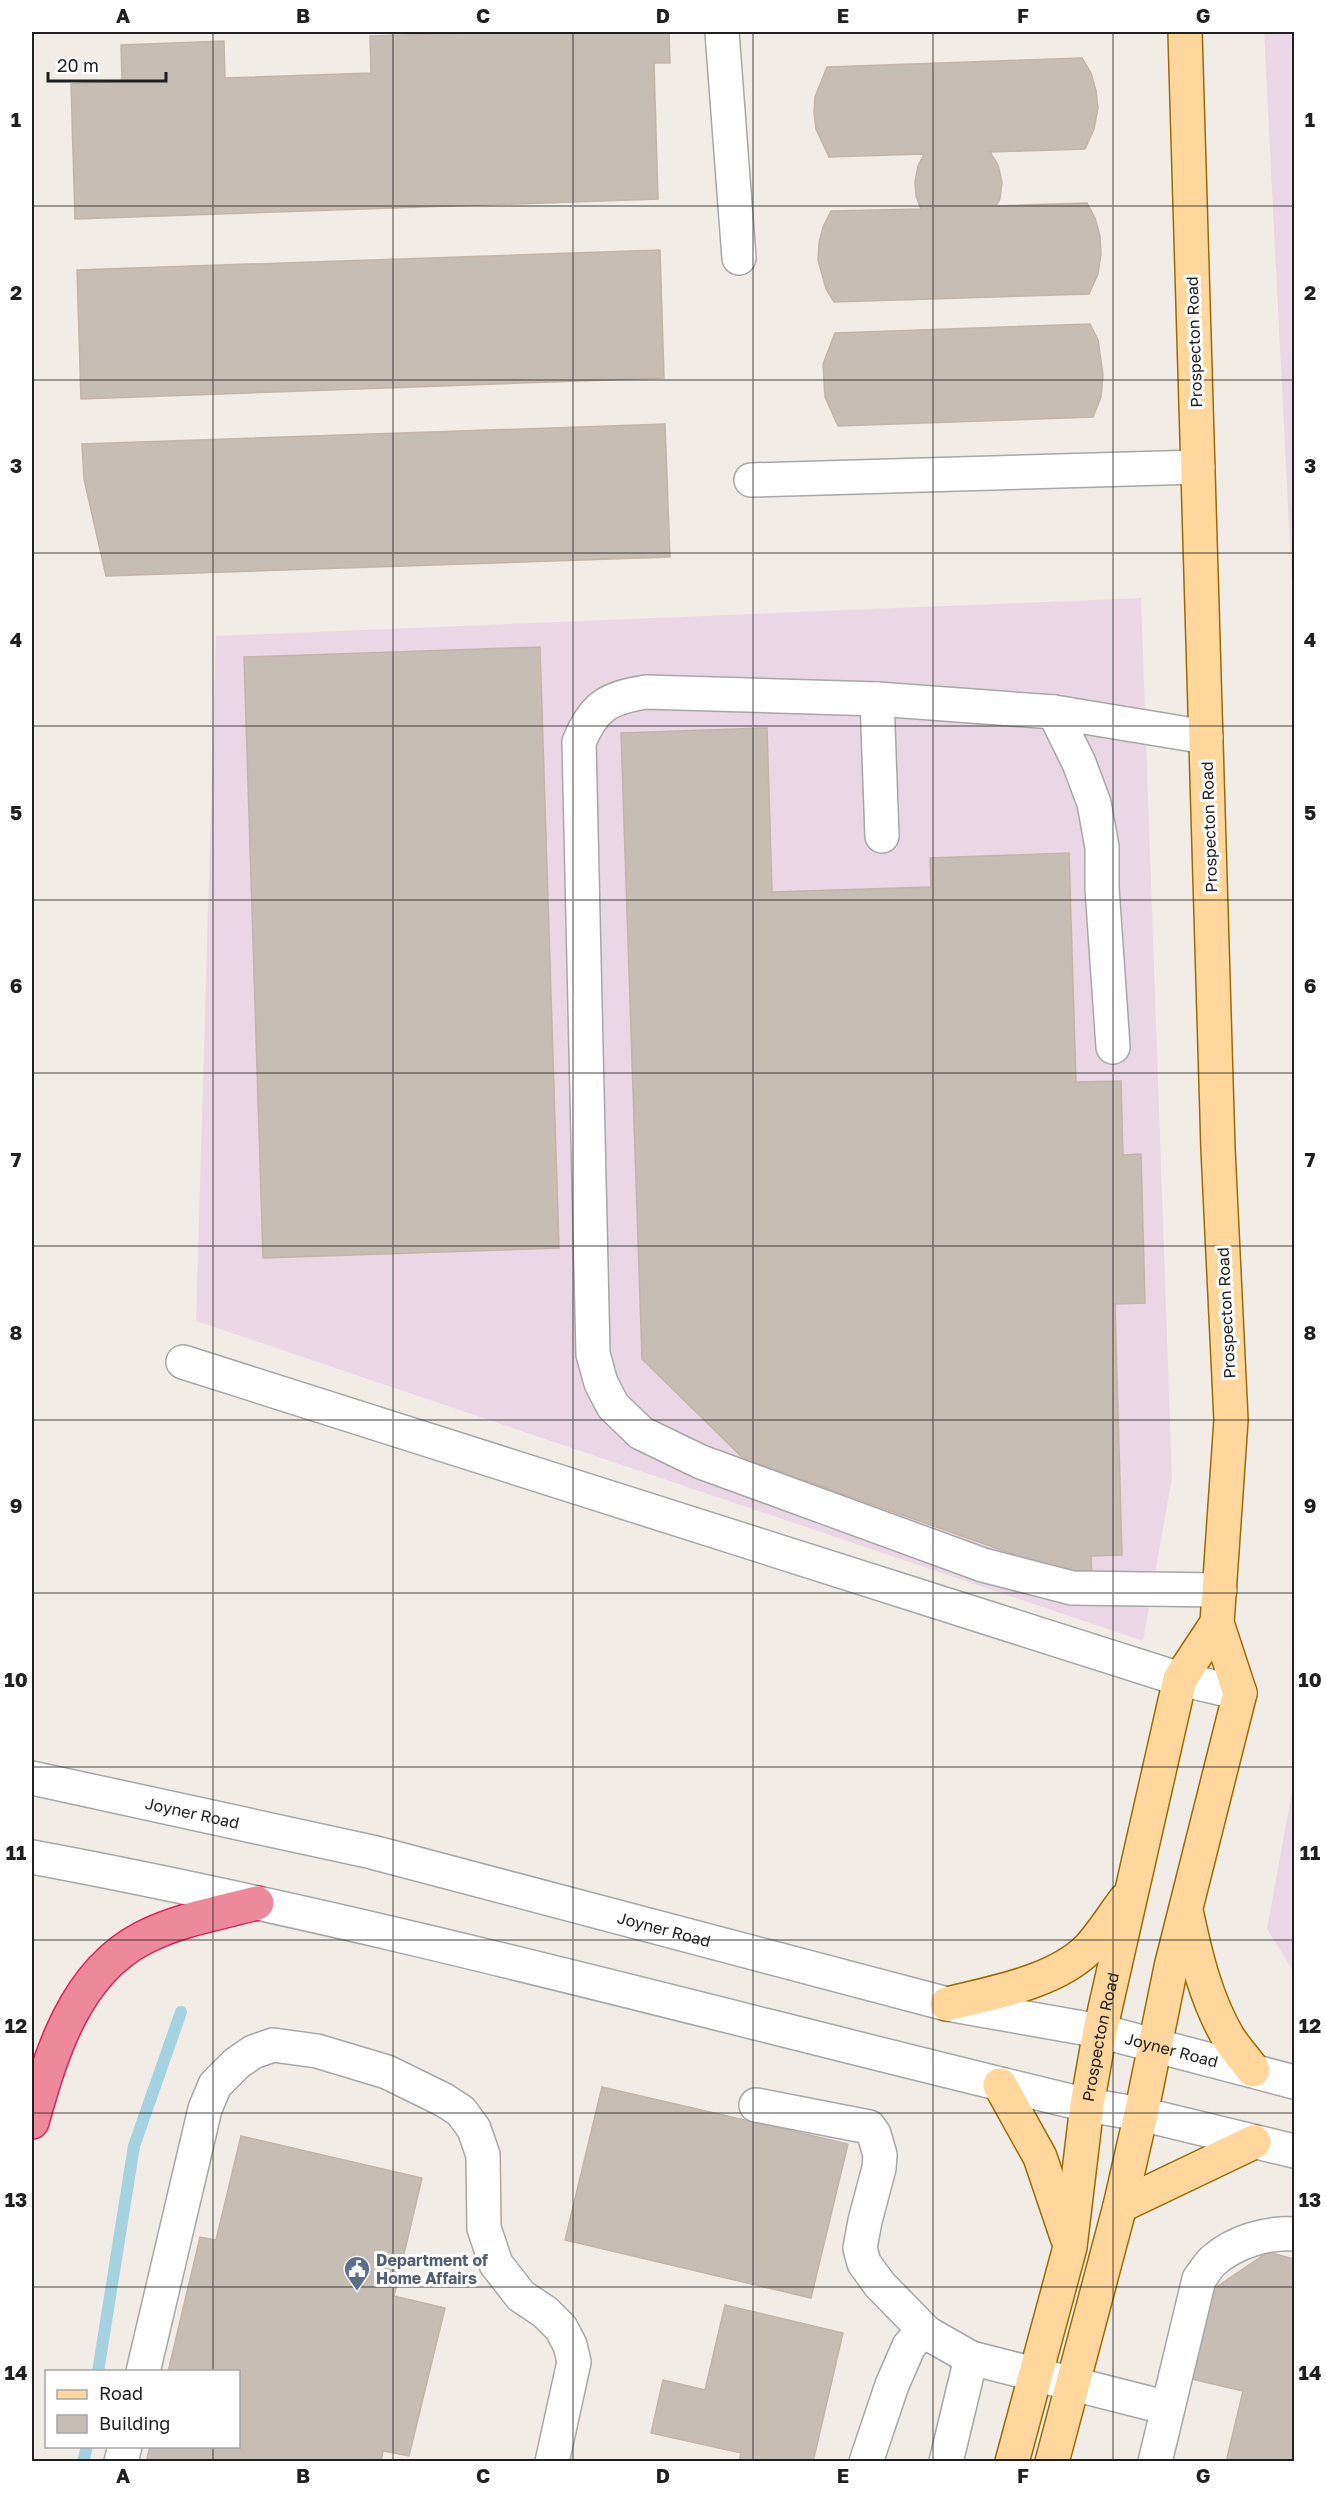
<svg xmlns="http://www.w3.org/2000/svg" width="1326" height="2493" viewBox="0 0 1326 2493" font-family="'Golos Text',sans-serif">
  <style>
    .industrial { fill: #ead7e6 }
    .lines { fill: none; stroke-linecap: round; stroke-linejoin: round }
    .stream { stroke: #a4d2e1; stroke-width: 12 }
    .building { fill: #c6bdb5; stroke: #c4b4a7; stroke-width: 1.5 }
    .minor-casing { stroke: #a7a7a7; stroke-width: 36 }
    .major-casing { stroke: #9c6b00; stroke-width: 36 }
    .highway-casing { stroke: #e61c5d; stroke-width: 36 }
    .minor { stroke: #fff; stroke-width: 33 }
    .major { stroke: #ffd79d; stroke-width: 33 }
    .highway { stroke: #ec899a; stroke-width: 33 }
    .grid { fill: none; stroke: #202020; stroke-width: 1.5; stroke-opacity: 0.55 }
    .labels { text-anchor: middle; stroke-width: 6; stroke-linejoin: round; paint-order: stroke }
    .street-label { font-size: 16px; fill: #202020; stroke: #fff }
    .service-label { font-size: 16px; font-weight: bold; fill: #4e5e75; stroke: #fff; text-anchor: start }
    .neatline { fill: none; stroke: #202020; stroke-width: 2 }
    .grid-label { font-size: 20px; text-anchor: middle; font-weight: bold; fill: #202020 }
  </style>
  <rect width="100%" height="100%" fill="#f1ede6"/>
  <path class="industrial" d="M1264,32H1294V623Z
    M1141,598L1172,1478L1143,1641L196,1321L216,636Z
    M1294,1780V1972L1267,1929Z"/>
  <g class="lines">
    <path class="stream" d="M98,2372L134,2146L181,2012
      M83,2462L87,2446"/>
  </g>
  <path class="building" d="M510,32H669L670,63H654L658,199L75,219L71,84L122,81L121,45L224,41L225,78L371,73L370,36Z
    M1082,58L1091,73L1096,91L1098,108L1094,129L1085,149L990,152L998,165L1002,182L1000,199L996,206L1087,203L1095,218L1100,236L1101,254L1098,274L1089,294L834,302L826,289L818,260L819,243L823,227L831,211L921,209L916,196L915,182L918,166L924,154L829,157L816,129L814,113L815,97L827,67Z
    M660,250L664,378L81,399L77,270Z
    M1090,324L1098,340L1103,375L1101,397L1093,417L838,426L825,397L823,364L835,333Z
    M665,424L670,557L106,576L84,479L82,444Z
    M540,647L559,1248L263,1258L244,657Z
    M767,728L772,892L931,887L930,858L1069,853L1076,1082L1121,1081L1123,1155L1141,1154L1145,1303L1115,1304L1122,1555L1091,1556L1092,1582L744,1459L642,1359L621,733Z
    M602,2087L848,2144L811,2298L565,2240Z
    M241,2136L422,2178L394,2296L445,2308L409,2456L383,2451L381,2462H146L150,2446H238V2372H168L200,2237L216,2240Z
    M1268,2252L1294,2259V2462H1226L1243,2391L1191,2379L1212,2290Z
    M725,2305L843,2333L813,2462H739L741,2453L651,2433L663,2380L705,2390Z"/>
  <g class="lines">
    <g class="minor-casing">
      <g id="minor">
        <path d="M722,32L739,258"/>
        <path d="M751,480L1198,467"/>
        <path d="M877,699L882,836"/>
        <path d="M1054,712L1079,763L1094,803L1102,847V888L1113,1047"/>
        <path d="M1206,737L1054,712L877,699L646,692C608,698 594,706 579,742L593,1354L601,1383L613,1406L641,1433L701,1462L983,1565L1072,1588L1220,1590"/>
        <path d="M183,1362L1180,1679L1240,1693"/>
        <path id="s1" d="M32,1778L372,1852L947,2004L1100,2031L1294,2082"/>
        <path d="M32,1857C387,1923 736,2021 1087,2105L1141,2114L1294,2151"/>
        <path d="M756,2105L869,2127L874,2134L880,2155L879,2168L865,2221L860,2248L864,2263L880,2285L927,2333L971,2358L1168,2408"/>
        <path d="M143,2372L205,2109L215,2085L237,2063L253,2052L273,2045L317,2051L387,2072L444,2100L461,2111L474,2129L483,2155L484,2228L496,2264L521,2296L545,2312L561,2328L570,2345L574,2362L552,2462"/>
        <path d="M121,2462L125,2446"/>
        <path d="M866,2462L892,2385L909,2346L917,2337L927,2333"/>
        <path d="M946,2462L971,2358"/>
        <path d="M1155,2462L1199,2279C1204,2273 1208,2265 1214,2260C1235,2242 1267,2232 1294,2234"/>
      </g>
    </g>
    <g class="major-casing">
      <g id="major">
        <path d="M1187,1915C1196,1957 1206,1999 1228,2037C1235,2048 1245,2059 1253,2070"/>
        <path d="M947,2004C992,1993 1056,1982 1089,1948C1102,1934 1113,1916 1125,1900"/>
        <path d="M1000,2085L1040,2157L1067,2237"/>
        <path d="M1120,2206L1254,2142"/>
        <path id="s2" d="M1012,2462L1070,2247L1087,2105L1100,2031L1180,1679L1217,1623"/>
        <path d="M1052,2462L1120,2206L1141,2114L1171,1967L1240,1693L1217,1623L1231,1420L1218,1149L1185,32"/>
      </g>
    </g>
    <g class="highway-casing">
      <path id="highway" d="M32,2122C51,2054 75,1973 143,1938C178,1920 219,1913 257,1903"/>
    </g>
    <use href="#minor" class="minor"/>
    <use href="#major" class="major"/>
    <use href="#highway" class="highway"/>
  </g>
  <path class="grid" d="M213,32V2372M393,32V2462M573,32V2462M753,32V2462M933,32V2462M1113,32V2462M32,206H1294M32,380H1294M32,553H1294M32,726H1294M32,900H1294M32,1073H1294M32,1246H1294M32,1420H1294M32,1593H1294M32,1767H1294M32,1940H1294M32,2113H1294M32,2287H1294M213,2446V2462"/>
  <defs>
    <g id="civic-pin" transform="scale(1.35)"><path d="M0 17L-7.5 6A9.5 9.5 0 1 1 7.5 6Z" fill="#5c6f8a" stroke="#fff"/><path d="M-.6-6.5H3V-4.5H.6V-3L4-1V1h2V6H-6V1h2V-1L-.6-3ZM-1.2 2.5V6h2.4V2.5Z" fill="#fff"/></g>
  </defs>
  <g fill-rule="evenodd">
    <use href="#civic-pin" x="357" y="2269"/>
  </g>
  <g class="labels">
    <g class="street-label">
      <text transform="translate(1194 342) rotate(-92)" y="6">Prospecton Road</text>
      <text transform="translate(1209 827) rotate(-92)" y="6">Prospecton Road</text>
      <text transform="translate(1226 1313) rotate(-93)" y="6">Prospecton Road</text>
      <text dy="6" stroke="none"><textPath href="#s1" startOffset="164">Joyner Road</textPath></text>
      <text dy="6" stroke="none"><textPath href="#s1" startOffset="650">Joyner Road</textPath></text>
      <text dy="6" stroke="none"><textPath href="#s2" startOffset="435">Prospecton Road</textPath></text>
      <text dy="6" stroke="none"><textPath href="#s1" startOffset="1172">Joyner Road</textPath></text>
    </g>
    <g class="service-label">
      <text x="376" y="2266">Department of<tspan x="376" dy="18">Home Affairs</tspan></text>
    </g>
  </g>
  <rect width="1326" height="2493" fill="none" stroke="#ffffff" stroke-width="66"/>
  <rect x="45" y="2370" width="195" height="78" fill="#ffffff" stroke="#a6a6a6" stroke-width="1.5"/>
  <rect x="57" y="2390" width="30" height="9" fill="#ffd79d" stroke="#a6a6a6" stroke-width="1.5"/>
  <text x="99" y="2400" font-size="18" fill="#202020">Road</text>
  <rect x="57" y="2415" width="30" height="18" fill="#c6bdb5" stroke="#a6a6a6" stroke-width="1.5"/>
  <text x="99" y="2430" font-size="18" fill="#202020">Building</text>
  <path d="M48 72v9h118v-9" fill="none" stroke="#202020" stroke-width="3"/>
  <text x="57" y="72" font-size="18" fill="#202020" stroke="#ffffff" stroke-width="4.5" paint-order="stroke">20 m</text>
  <rect x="33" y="33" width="1260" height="2427" class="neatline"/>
  <g class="grid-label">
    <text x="123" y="23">A</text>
    <text x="303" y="23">B</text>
    <text x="483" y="23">C</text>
    <text x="663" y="23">D</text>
    <text x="843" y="23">E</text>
    <text x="1023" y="23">F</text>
    <text x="1203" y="23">G</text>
    <text x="16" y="127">1</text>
    <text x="1310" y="127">1</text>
    <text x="16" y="300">2</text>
    <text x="1310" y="300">2</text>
    <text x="16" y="473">3</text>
    <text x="1310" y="473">3</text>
    <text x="16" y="647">4</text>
    <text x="1310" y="647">4</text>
    <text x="16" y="820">5</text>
    <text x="1310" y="820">5</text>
    <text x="16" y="993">6</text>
    <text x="1310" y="993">6</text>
    <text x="16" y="1167">7</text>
    <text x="1310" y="1167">7</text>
    <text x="16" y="1340">8</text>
    <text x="1310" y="1340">8</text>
    <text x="16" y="1513">9</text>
    <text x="1310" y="1513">9</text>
    <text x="16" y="1687">10</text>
    <text x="1310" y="1687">10</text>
    <text x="16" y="1860">11</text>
    <text x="1310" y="1860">11</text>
    <text x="16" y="2033">12</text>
    <text x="1310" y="2033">12</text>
    <text x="16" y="2207">13</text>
    <text x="1310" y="2207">13</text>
    <text x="16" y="2380">14</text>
    <text x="1310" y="2380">14</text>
    <text x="123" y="2483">A</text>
    <text x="303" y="2483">B</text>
    <text x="483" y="2483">C</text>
    <text x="663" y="2483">D</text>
    <text x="843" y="2483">E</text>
    <text x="1023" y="2483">F</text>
    <text x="1203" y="2483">G</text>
  </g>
</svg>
